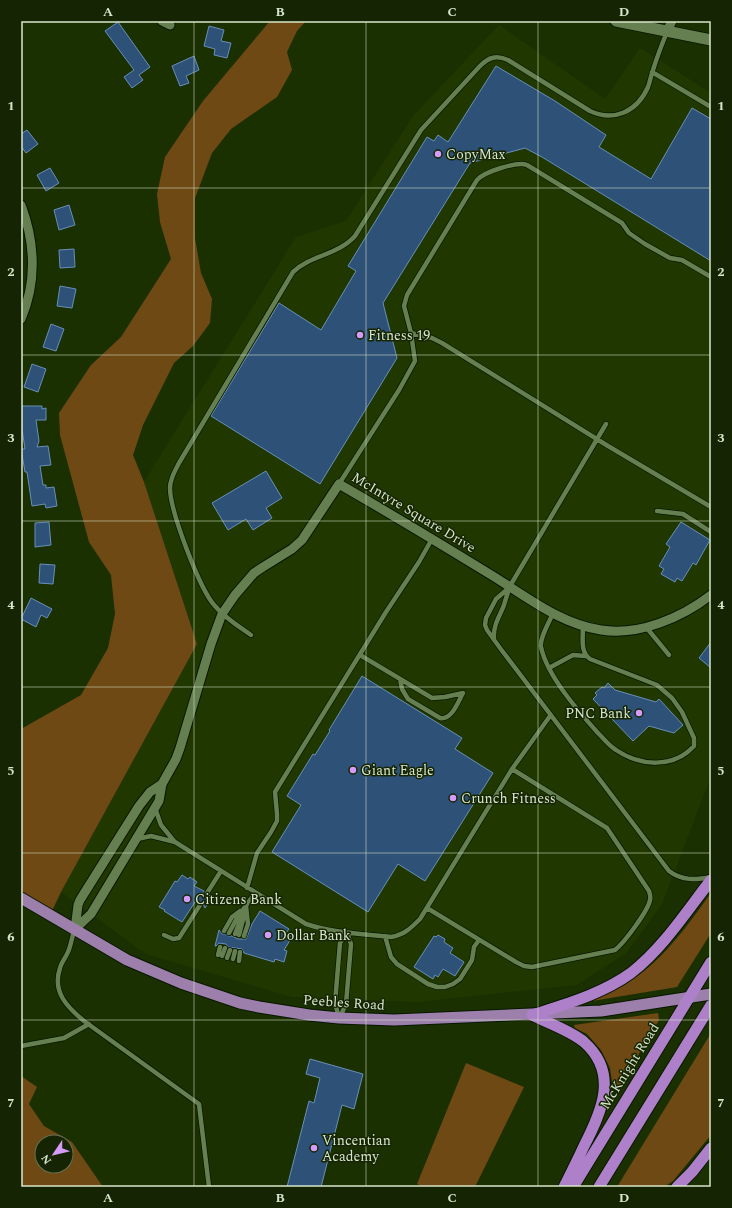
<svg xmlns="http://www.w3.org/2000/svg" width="732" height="1208" viewBox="0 0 732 1208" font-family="Spectral,serif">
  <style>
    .built { fill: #203800 }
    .green { fill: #6e4914; fill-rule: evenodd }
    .building { fill: #2e5177; stroke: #698fb9 }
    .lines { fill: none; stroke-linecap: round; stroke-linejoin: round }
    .service-casing { stroke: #071700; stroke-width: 6 }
    .minor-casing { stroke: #071700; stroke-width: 11 }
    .tertiary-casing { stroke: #071700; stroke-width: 13 }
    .primary-casing { stroke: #071700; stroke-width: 13 }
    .trunk-casing { stroke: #071700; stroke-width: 13 }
    .service { stroke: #667f50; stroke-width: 4.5 }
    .minor { stroke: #667f50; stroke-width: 9 }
    .tertiary { stroke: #667f50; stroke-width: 11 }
    .primary { stroke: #9c80ab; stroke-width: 11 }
    .trunk { stroke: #ae80c9; stroke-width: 11 }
    .grid { fill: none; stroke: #d7e6cc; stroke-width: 1; stroke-opacity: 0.55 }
    .poi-dot { fill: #d59bfa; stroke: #152503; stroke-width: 1.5 }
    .labels { text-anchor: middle; stroke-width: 3; stroke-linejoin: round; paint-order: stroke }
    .poi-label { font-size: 14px; fill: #d7e6cc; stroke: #152503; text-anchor: start }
    .street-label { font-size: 14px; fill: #d7e6cc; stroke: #152503 }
    .neatline { fill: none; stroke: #d7e6cc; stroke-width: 1.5 }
    .grid-label { font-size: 13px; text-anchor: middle; font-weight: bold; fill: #d7e6cc }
  </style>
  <rect width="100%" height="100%" fill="#1b3001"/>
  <path class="built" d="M499,25L605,99L640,48L711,93V776L662,904L626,953L577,985L417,1002L292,997L146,954L61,892L197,644L144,482L296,237L346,221L413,116Z"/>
  <path class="green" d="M270,21H306L297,31L287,52L292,70L277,97L231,129L212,153L195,198V238L201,273L212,299L210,323L193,346L174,363L143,425L133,455L144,482L197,644L61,892L50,915L21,898V729L81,695L108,648L115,614L111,575L89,542L60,435L59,413L91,365L121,337L171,259L160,222L157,194L165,157L203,101Z
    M711,893V933L677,987L592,1001C612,992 633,981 650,966C674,945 692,919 711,893Z
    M658,1013L659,1020L618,1089L613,1088L610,1068L601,1050L587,1034L575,1028L574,1025Z
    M711,1033V1135L673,1181L664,1187H617Z
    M466,1063L524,1087L475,1187H423L417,1184Z
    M21,1076L37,1087L29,1104L44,1126L72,1142L103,1187H21ZM42,1142H66V1166H42Z"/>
  <path class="building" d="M118,22L150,67L139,75L143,80L132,88L124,77L134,70L105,31Z
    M209,26L224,30L221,41L231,43L227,58L214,55L215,49L204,46Z
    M194,56L199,70L186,76L189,83L180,86L172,66Z
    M496,66L555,101L606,135L599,147L651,179L692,108L711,119V261L542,157L525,148L470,163L383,303L397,358L320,484L211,416L279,303L321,330L356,271L348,266L427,137L434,141L438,135L448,142Z
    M27,130L38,144L26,153L21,146V134Z
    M50,168L59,183L46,191L37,175Z
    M69,205L75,225L59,230L54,210Z
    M74,249L75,267L60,268L59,250Z
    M60,286L76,289L72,308L57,306Z
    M51,324L64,329L56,351L43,347Z
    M32,364L46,369L38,392L24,387Z
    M22,406H42V409L46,408V420H36L39,441L37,447L48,446L51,465L40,466L43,485H46V488L54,487L57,506L46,508L45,504L32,506L27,472H25L21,449H25L22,429Z
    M266,471L282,498L266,508L272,518L253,530L246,519L228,530L212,503Z
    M49,522L51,545L35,547V523Z
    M681,522L710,540L696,565L693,563L682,581L677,578L675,582L661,574L664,569L659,566L670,547L666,544Z
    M40,564L55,565L53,584L39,583Z
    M31,598L52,609L47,618L41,615L36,627L21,619Z
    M711,642V668L699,658Z
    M362,676L462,738L455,749L493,773L425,881L398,864L368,912L272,852L301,805L287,796L313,754L315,755L330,731L329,730Z
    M608,683L615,690L656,702L659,699L683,725L674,733L649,726L633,741L593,699L597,695L595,693L602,687L604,688Z
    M182,875L188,879L190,877L197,882L194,886L204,891L205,896L207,897L210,895L212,897L205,908L202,902L197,903L195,902L182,922L164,911L165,910L159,907L175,881L177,882Z
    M260,911L289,929L286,933L292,937L284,950L287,951L284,962L275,959L274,962L244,953L242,949L228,947L226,944L219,943L216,946H215L219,930L222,934H226L228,936H232L238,939H246L252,924Z
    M438,935L445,939L444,942L453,948L450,953L464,962L455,976L443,969L438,977L435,975L433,979L414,967L434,936L436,937Z
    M310,1059L363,1074L354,1109L342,1105L321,1187H287L309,1101L314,1103L320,1078L306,1074Z"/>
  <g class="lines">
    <g class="service-casing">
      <path id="service" d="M652,72L711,107
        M411,333L432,338L442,343L608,446L711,507
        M339,484L399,390L415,361L411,333L404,306L407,295L477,180C484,172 517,161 527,165L622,223L629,233L645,244L670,258L682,260L711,277
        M657,511L683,514L711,532
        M510,587L496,599L486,618L485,625L487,630L500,648L669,871C682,881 696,880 711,877
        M553,613C550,621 539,639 541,647C547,676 579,712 598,733C604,739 609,746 616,750C640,766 673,769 694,746V738L682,712L672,698L657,685L590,659C580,652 583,638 583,626
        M646,627L669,655
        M251,635C238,626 225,618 215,606C200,590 170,511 170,488C170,478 175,471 179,463L293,272C311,255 338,255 355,236L421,130L480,66C489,57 496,55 508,60L590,111C614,122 637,112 648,87C650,82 651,75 653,70C657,57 662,44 667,32
        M494,638C493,625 500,616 504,605C506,598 508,592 510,586L606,424
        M360,655L432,698L445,697L463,693
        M549,668L573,655L585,656
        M400,679L402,689L408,699L440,718C452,720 458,702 463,693
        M155,808L161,825L174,841
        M137,839L151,836L175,842L306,924C333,933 363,934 391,937C404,935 411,928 420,919L512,769L550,716
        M247,888L257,853L271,832L277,821V814L275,792L386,612L419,562L432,539
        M207,893L221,871
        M427,908L516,962L524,966L532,967L615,950C624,943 648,911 650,900C651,897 650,894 649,891L607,828L512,769
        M74,931C72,937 71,945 68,952C66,957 61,963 60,968C52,992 67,1007 84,1021L199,1104L209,1187
        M224,931L232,917L240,911
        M229,933L237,918L255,893
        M235,934L243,913
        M164,935L173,939L179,938L200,905
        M239,935L245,912
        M244,936L248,924L246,906
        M385,936L391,957L397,964L428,984L437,987H445L453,984L460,979L472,960L474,947L479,940
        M218,955L220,947
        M222,956L225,948
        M227,958L230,950
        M233,959L235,951
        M239,961L240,952
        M340,1017L346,1004L351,944L347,933
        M339,1018L335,1003L340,943L347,933
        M21,1046L64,1038L89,1024"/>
    </g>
    <g class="minor-casing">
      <path id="minor" d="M162,21L170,25
        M667,31L672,21
        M21,205C35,242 37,282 21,319
        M75,929L91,914L159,801L162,784L176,759L180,748L211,644L222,614L235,595L254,573L263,567L292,549L302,540L339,484C389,513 439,543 488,573C523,594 559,624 601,630C639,636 681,618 711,595
        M75,929L78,905L80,900L139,806L150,792L162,784"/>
    </g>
    <g class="tertiary-casing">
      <path id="tertiary" d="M616,21L711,40"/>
    </g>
    <g class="primary-casing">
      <path id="primary" d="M21,898L127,960L181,983L240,1003L259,1007L309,1015L339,1018L394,1020L601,1011L711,994"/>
    </g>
    <g class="trunk-casing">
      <path id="trunk" d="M532,1015C566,1004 602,994 631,973C663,948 686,912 711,880
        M532,1015C548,1023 571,1031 584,1042C619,1073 602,1111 584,1146C578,1159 571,1173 564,1187
        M573,1187L711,962
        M599,1187L711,1005
        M677,1187L692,1172L711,1148"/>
    </g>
    <use href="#service" class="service"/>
    <use href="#minor" class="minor"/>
    <use href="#tertiary" class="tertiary"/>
    <use href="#primary" class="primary"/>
    <use href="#trunk" class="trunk"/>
  </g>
  <path class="grid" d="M194,21V1187M366,21V1187M538,21V1187M21,188H711M21,355H711M21,521H711M21,687H711M21,853H711M21,1020H711"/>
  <g class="poi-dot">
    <circle cx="438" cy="154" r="4"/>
    <circle cx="360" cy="335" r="4"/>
    <circle cx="639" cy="713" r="4"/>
    <circle cx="353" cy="770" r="4"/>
    <circle cx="453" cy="798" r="4"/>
    <circle cx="187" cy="899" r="4"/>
    <circle cx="268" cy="935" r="4"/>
    <circle cx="314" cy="1148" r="4"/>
  </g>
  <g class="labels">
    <g class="poi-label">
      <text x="446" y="159">CopyMax</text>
      <text x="368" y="340">Fitness 19</text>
      <text x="631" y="718" text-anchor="end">PNC Bank</text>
      <text x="361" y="775">Giant Eagle</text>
      <text x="461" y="803">Crunch Fitness</text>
      <text x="195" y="904">Citizens Bank</text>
      <text x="276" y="940">Dollar Bank</text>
      <text x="322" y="1145">Vincentian<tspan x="322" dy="16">Academy</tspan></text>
    </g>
    <g class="street-label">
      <text transform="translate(414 512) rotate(31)" y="5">McIntyre Square Drive</text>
      <text transform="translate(344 1002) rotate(4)" y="5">Peebles Road</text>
      <text transform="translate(629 1066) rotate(-58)" y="5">McKnight Road</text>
    </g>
  </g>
  <rect width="732" height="1208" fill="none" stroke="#152503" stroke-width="44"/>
  <g transform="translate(54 1154) rotate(235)"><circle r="19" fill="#152503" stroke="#637253"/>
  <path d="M0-3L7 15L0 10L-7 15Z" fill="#d59bfa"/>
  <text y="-6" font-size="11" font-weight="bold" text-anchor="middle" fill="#d7e6cc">N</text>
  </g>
  <rect x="22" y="22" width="688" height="1164" class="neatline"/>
  <g class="grid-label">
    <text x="108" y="16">A</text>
    <text x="280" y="16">B</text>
    <text x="452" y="16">C</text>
    <text x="624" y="16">D</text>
    <text x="11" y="110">1</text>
    <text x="721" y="110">1</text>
    <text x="11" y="276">2</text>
    <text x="721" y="276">2</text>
    <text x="11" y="442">3</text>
    <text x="721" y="442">3</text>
    <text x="11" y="609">4</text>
    <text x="721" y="609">4</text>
    <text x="11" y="775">5</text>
    <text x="721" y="775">5</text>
    <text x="11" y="941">6</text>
    <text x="721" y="941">6</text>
    <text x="11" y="1107">7</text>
    <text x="721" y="1107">7</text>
    <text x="108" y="1202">A</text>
    <text x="280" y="1202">B</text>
    <text x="452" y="1202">C</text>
    <text x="624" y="1202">D</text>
  </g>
</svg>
